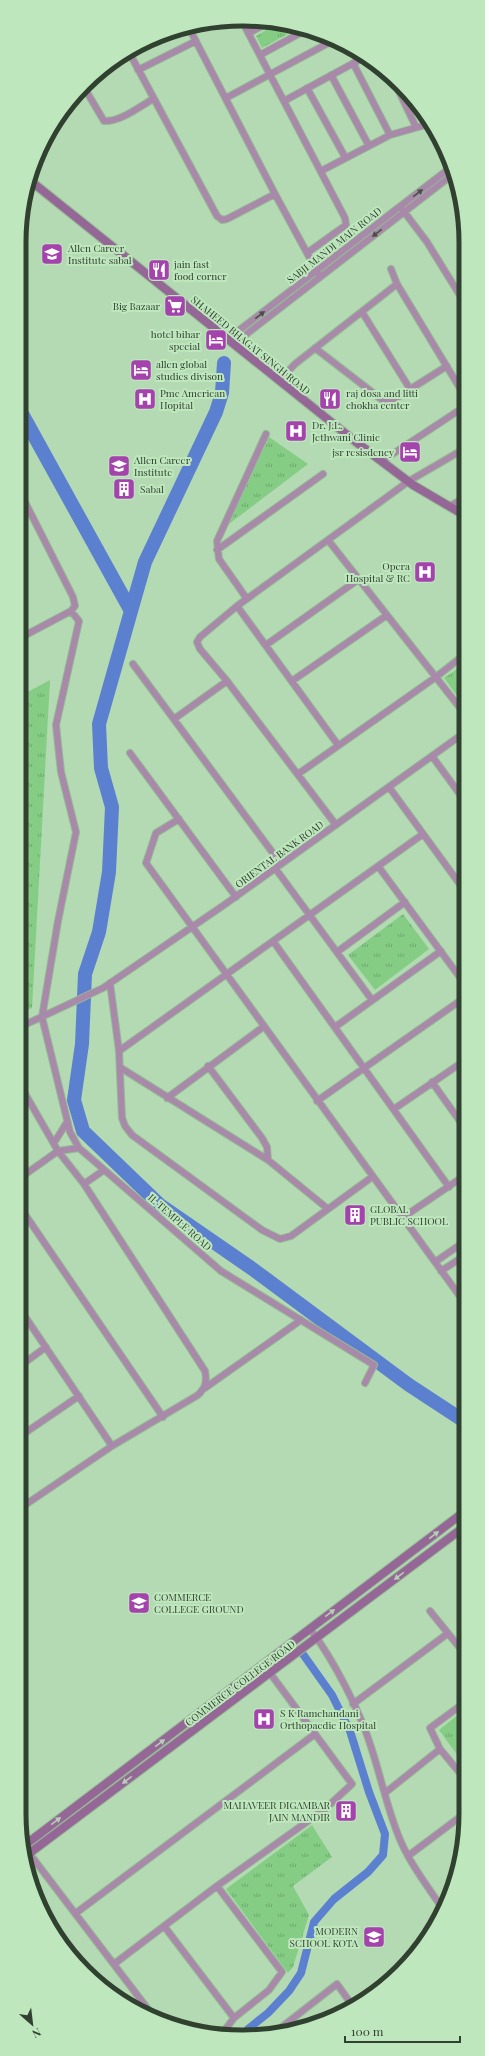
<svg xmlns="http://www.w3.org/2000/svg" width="485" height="2056" viewBox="0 0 485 2056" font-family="'Playfair Display',serif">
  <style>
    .park { fill: url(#park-tufts) }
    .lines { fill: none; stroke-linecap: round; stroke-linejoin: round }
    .canal { stroke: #5b80d0; stroke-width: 8 }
    .river { stroke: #5b80d0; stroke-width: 14 }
    .street-casing { stroke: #96b895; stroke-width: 8 }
    .secondary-casing { stroke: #96b895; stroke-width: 10 }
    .street { stroke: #a889aa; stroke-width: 6 }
    .secondary { stroke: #946797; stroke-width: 8 }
    .oneway { fill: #494f48 }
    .oneway2 { fill: #b6cdb6 }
    .labels { text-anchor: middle; stroke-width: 4; stroke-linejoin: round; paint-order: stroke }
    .street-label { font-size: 10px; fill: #314130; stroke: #bfe7be }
    .poi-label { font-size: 10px; fill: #314130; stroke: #bfe7be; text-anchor: start }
    .rim { fill: none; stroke: #314130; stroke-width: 5 }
  </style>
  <defs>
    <pattern id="park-tufts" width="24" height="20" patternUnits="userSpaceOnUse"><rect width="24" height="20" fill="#85cd85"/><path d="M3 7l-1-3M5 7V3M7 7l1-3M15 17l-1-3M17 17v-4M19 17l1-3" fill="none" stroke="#6da86d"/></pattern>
  </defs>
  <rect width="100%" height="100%" fill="#b3dab2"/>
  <path class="park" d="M278,23L297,29L262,48L256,36Z
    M269,437L308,464L229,524Z
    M464,664V705L444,678Z
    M50,680L32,1008L20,1013V696Z
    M403,914L429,949L375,990L348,955Z
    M464,1710V1764L439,1730Z
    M312,1825L332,1857L293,1886L309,1915L293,1967L288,1973L226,1889Z"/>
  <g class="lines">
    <path class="canal" d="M245,2034L248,2029L268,2013L289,1991L301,1973L314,1922L334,1899L368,1872L383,1855L385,1834L369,1792L350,1731L332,1695L300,1650"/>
    <path class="river" d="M21,412L131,611L99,724L101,768L112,807L109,872L99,932L85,974L82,1044L74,1100L83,1131L160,1205L254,1270L409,1385L464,1421
      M131,611L145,562L216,412L222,393L224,363"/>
    <g class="street-casing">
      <path id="street" d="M243,23L345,218L346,225L307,253
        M188,26L275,194L320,277
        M249,33L271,21
        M130,54L217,216L222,220L227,219L275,194
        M260,55L304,31
        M353,63L390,135
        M138,70L196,41
        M331,75L368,144
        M393,79L416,127
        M307,88L345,157
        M85,89L104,121C120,122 139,107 153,99
        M226,98L334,40
        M284,101L363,58
        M321,171L390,135L429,124
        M402,209L427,242L464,302
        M391,269L397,284L464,395
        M362,312L410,389
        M229,338L450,168
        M235,343L452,175
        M315,348L381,399L387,401L393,400L447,366
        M279,381L295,364L397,284
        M382,461L464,407
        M450,506L464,498
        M328,540L464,713
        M217,550L323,474
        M247,599L219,559L217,541L266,434
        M237,606L338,745
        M71,611L79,621L56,725L61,772L76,832L58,921L42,1017L70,1132L79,1148L221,1271L374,1365L365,1383
        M20,626L25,636
        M20,638L71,611L75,606L73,597L21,494
        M266,645L359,579
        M133,664L281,864
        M292,681L387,615
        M174,719L227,681
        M130,753L236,897
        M432,756L464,800
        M298,774L436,677L464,655
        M389,787L464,890
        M179,819L156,833L146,863L464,1302
        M336,825L227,681L200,649L197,642L200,637L237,606L409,481L464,449
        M378,866L464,983
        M275,868L372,1000
        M273,941L449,1187
        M337,952L405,902
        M110,983L119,1051L122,1118L125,1126L132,1135L262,1230L280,1239L291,1236L372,1177
        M20,1027L103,988L224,905L464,733
        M335,1027L441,951
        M119,1051L423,834
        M208,1066L262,1138L267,1147L268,1160
        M121,1068L268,1160L328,1209
        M432,1082L464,1127
        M167,1098L263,1027
        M317,1101L464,998
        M394,1109L464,1061
        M54,1143L67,1122
        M20,1178L58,1151L79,1148
        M84,1184L104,1170
        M20,1207L163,1417
        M402,1218L464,1176
        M435,1262L464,1242
        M441,1271L464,1256
        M20,1309L112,1446
        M20,1366L46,1347
        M205,1388L301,1320
        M19,1437L79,1396
        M19,1509L112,1446L198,1395C206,1387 207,1382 205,1371L84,1184L58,1151L20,1085
        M430,1611L464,1653
        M310,1629C334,1660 361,1713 372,1750C381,1778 387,1806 397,1832C407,1860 426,1884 442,1908
        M353,1704L447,1634
        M464,1778L440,1749L430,1728L464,1703
        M385,1793L440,1749
        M26,1849L154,2017
        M408,1856L464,1814
        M217,1886L282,1972L269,1990L234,2018L221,2035
        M76,1913L315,1734
        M164,1926L234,2018
        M114,1964L217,1886L325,1809L352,1784L270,1673
        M278,2030L337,1984L352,2005"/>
    </g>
    <g class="secondary-casing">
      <path id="secondary" d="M32,182L356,442L413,485L464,515
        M25,1845L464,1512
        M27,1855L464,1527"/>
    </g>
    <use href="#street" class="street"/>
    <use href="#secondary" class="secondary"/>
  </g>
  <defs><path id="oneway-solid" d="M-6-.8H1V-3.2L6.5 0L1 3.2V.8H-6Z"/></defs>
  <g class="oneway">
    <use href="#oneway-solid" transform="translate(418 193) rotate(-37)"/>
    <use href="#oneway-solid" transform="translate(377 233) rotate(142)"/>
    <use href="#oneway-solid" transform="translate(260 315) rotate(-38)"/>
  </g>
  <g class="oneway2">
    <use href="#oneway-solid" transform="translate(434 1535) rotate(-37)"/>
    <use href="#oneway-solid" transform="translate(399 1576) rotate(143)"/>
    <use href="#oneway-solid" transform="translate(330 1613) rotate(-37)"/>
    <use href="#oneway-solid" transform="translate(160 1743) rotate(-37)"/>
    <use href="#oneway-solid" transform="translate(127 1780) rotate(143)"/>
    <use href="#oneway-solid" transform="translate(56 1821) rotate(-37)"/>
  </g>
  <defs>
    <g id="university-square" transform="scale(1.15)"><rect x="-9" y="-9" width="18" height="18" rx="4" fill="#a343ab" stroke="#bfe7be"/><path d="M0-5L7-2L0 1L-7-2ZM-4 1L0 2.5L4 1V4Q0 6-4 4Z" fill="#fff"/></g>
    <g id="restaurant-square" transform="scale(1.15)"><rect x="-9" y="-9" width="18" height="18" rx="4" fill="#a343ab" stroke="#bfe7be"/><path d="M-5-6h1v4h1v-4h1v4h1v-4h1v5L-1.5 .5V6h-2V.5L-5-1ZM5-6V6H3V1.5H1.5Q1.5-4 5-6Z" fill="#fff"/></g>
    <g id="supermarket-square" transform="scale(1.15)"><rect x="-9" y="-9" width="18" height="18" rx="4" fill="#a343ab" stroke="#bfe7be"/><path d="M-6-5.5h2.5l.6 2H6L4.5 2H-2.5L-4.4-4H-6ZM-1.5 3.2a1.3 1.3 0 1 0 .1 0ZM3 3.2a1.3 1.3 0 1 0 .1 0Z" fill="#fff"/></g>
    <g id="hotel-square" transform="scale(1.15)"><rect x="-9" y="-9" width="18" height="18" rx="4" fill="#a343ab" stroke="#bfe7be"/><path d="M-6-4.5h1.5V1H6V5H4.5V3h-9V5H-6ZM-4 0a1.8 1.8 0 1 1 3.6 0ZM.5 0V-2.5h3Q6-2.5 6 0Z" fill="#fff"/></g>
    <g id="hospital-square" transform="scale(1.15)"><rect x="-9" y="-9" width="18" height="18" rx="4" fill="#a343ab" stroke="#bfe7be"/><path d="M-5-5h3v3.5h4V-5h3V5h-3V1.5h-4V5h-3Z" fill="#fff"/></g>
    <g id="building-square" transform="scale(1.15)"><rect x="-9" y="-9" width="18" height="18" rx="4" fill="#a343ab" stroke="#bfe7be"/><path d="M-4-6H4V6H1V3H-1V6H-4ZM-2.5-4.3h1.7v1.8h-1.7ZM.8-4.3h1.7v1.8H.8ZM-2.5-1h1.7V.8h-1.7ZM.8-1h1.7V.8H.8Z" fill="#fff"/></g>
    <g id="school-square" transform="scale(1.15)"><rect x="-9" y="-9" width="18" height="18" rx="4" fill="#a343ab" stroke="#bfe7be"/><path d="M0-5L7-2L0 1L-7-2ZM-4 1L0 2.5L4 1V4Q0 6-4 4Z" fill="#fff"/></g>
  </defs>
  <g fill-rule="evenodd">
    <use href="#university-square" x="52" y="254"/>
    <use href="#restaurant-square" x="159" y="270"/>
    <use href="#supermarket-square" x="175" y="306"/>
    <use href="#hotel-square" x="216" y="340"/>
    <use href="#hotel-square" x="141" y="370"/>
    <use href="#hospital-square" x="145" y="399"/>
    <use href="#restaurant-square" x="330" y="399"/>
    <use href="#hospital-square" x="296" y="431"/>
    <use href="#hotel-square" x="410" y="452"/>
    <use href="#university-square" x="119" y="466"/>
    <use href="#building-square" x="124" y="489"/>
    <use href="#hospital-square" x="425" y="572"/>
    <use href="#building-square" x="355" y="1215"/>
    <use href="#university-square" x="139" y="1603"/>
    <use href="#hospital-square" x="264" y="1719"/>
    <use href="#building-square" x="346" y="1811"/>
    <use href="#school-square" x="374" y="1937"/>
  </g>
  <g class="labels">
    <g class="street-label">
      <text transform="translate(334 245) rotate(-38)" y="4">SABJI MANDI MAIN ROAD</text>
      <text transform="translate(251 345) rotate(39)" y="4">SHAHEED BHAGAT SINGH ROAD</text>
      <text transform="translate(279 854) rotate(-36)" y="4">ORIENTAL BANK ROAD</text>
      <text transform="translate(180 1222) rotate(41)" y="4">IL TEMPLE ROAD</text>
      <text transform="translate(240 1683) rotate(-37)" y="4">COMMERCE COLLEGE ROAD</text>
    </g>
    <g class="poi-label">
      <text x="68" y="252">Allen Career<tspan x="68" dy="12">Institute sabal</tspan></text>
      <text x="174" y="268">jain fast<tspan x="174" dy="12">food corner</tspan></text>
      <text x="160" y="310" text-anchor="end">Big Bazaar</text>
      <text x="200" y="338" text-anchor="end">hotel bihar<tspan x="200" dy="12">special</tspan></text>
      <text x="156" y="368">allen global<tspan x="156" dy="12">studies divison</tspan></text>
      <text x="160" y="397">Pmc American<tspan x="160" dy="12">Hopital</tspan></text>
      <text x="346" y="397">raj dosa and litti<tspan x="346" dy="12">chokha center</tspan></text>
      <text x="312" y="429">Dr. J.L.<tspan x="312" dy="12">Jethwani Clinic</tspan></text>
      <text x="394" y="456" text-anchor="end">jsr resisdency</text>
      <text x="134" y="464">Allen Career<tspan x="134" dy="12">Institute</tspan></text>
      <text x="140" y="493">Sabal</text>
      <text x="410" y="570" text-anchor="end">Opera<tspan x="410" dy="12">Hospital &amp; RC</tspan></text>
      <text x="370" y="1213">GLOBAL<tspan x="370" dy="12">PUBLIC SCHOOL</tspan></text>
      <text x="154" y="1601">COMMERCE<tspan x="154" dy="12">COLLEGE GROUND</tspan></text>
      <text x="280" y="1717">S K Ramchandani<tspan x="280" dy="12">Orthopaedic Hospital</tspan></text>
      <text x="330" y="1809" text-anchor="end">MAHAVEER DIGAMBAR<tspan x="330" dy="12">JAIN MANDIR</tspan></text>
      <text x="358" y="1935" text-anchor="end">MODERN<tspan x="358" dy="12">SCHOOL KOTA</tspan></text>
    </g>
  </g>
  <path d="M0 0H485V2056H0ZM242 26H243A216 216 0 0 1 459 242V1814A216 216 0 0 1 243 2030H242A216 216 0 0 1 26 1814V242A216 216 0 0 1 242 26Z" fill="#bfe7be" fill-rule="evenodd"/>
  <path class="rim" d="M242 26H243A216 216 0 0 1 459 242V1814A216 216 0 0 1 243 2030H242A216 216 0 0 1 26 1814V242A216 216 0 0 1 242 26Z"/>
  <g transform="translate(32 2024) rotate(152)" stroke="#bfe7be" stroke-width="3" paint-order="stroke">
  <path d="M0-3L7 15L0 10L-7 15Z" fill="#314130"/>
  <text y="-6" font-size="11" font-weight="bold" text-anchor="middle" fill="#314130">N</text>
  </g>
  <path d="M345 2036v6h115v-6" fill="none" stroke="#314130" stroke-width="2"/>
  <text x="351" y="2036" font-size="12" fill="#314130" stroke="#bfe7be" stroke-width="3" paint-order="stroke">100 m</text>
</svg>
